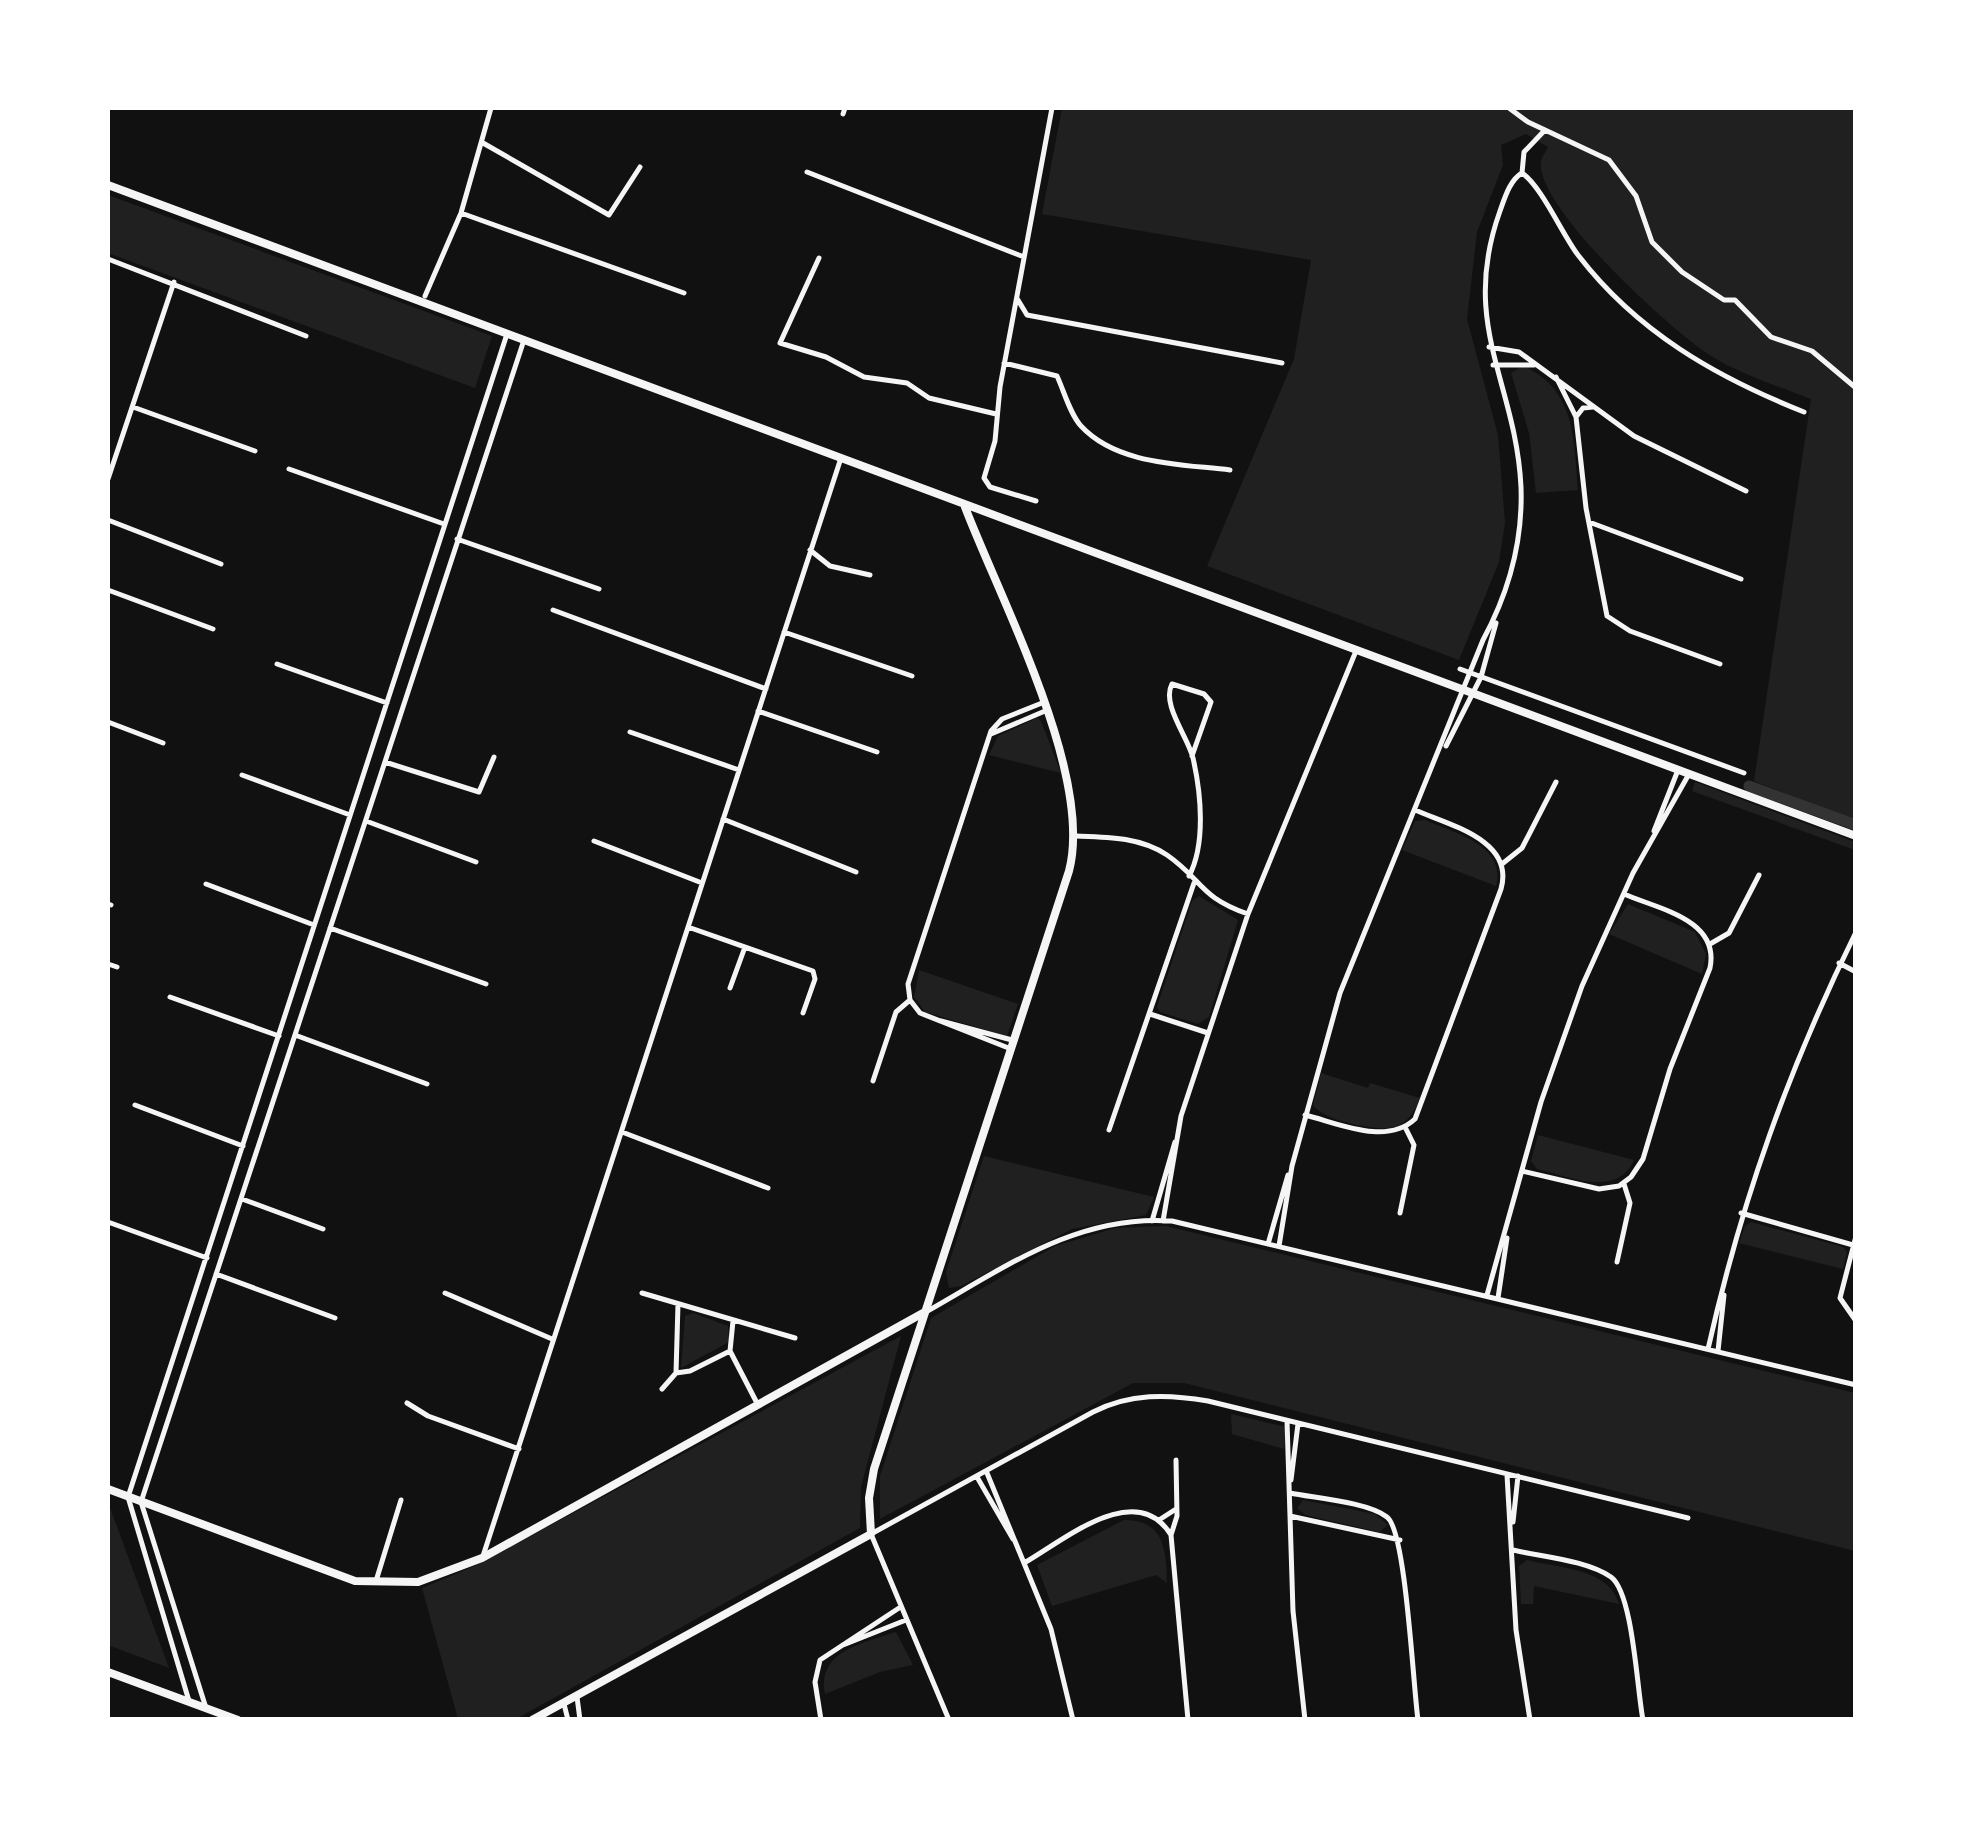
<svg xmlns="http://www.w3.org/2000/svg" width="1963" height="1827" viewBox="0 0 1963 1827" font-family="'Sofia Sans Condensed',sans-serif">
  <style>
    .green { fill: #202020 }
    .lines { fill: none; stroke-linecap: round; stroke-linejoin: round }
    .canal { stroke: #333; stroke-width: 11 }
    .minor { stroke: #f5f5f5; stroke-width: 5 }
    .tertiary { stroke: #f5f5f5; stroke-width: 8 }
  </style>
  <rect width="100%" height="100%" fill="#111"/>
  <path class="green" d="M1062,108H1855V821L1754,781L1811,399C1778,386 1742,375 1711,356C1674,333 1534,206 1541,161C1542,156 1546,152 1548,147L1526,134L1501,145L1503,165L1477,232L1467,319L1498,435L1505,523L1499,562L1459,660L1207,566L1294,359L1311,260L1042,214Z
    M108,195L492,336L475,388L108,253Z
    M1523,366C1576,389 1574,440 1578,490L1536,493L1529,433L1511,373Z
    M1037,718L1041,721L1061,773L989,755L998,736Z
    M1695,782L1855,842V850L1692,791Z
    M1425,820C1454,833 1507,845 1496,886L1402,850L1415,821Z
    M1199,896L1238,920L1209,1017L1198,1024L1160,1012L1157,1007L1192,901Z
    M1628,904L1695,932L1706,954L1702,974L1609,934Z
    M919,970L1018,1004L1007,1036L925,1012L914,997Z
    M1321,1073L1368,1088L1370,1083L1420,1098C1415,1111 1409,1122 1395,1127C1377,1132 1322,1120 1313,1105Z
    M1538,1135L1634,1160C1617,1199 1568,1176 1537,1169L1531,1161Z
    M984,1156L1154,1197L1146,1215L1072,1229L961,1286L949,1288L946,1272Z
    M1751,1222L1843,1247L1847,1252L1843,1269L1739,1243L1745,1226Z
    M1166,1226L1855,1393V1551L1184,1383H1133L880,1519V1476L931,1318L1055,1246L1115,1228Z
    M693,1313L728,1326L729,1342L681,1368L685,1316Z
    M901,1336L861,1487L860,1528L516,1719H458L422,1588L477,1565Z
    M1231,1414L1286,1427L1284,1449L1232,1434Z
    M1303,1500L1375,1514L1388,1525L1379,1532L1305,1515L1297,1508Z
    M108,1505H109L169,1668L108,1645Z
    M1124,1520C1165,1520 1166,1550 1167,1583L1156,1575L1052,1606L1037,1565Z
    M1527,1560C1558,1568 1609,1568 1619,1604L1534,1586L1533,1604H1521L1519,1566Z
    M896,1632L913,1665L880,1672L825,1694C816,1652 862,1643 896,1632Z"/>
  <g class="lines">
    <path class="canal" d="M1749,786L1856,825"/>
    <path class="minor" d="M1509,108L1528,122L1609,160L1636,196L1652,242L1682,272L1724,300H1735L1771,337L1812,351L1856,388
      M843,114L845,108
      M483,143L609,215L640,167
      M807,172L1024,257
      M1522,173C1542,187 1562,234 1578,255C1637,332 1716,377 1804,412
      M1522,173L1524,152L1545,130
      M461,213L684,293
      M819,258L780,343L826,357L864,377L907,383L929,398L996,414
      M108,259L306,336
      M425,296L461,213L491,108
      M1018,300L1027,315L1282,363
      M1489,347L1519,352L1634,436L1746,491
      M1004,363L1057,376C1064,391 1070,414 1081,426C1117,465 1182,464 1230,470
      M1493,365H1534
      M1556,377L1576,417L1586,508L1607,616L1630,631L1720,664
      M133,407L255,451
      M1576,417L1583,408L1593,407
      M289,469L444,524
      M108,479L174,282
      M1036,501L990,487L984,478L995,441L1000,387L1052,108
      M108,520L221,564
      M1589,522L1741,579
      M457,539L599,589
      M810,550L830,566L870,575
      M108,590L213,629
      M553,610L766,689
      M784,632L912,676
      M277,664L387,703
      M1460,669L1744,773
      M758,711L877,752
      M108,722L163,743
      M630,732L739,770
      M991,734L1045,711
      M1446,746L1481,677L1496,623
      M385,762L479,792L494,757
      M242,775L350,815
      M723,819L856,872
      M366,821L476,862
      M1654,831L1678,770
      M1076,836C1107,837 1140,837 1167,855C1203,880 1199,897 1248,914
      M594,841L702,883
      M1502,864L1522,848L1556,782
      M1189,876C1206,844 1201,793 1193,758C1188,737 1161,704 1172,684L1204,694L1211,702L1192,756
      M206,884L314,925
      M108,904L111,905
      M688,927L813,971L815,979L803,1013
      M330,928L486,984
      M1710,944L1729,933L1759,875
      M1839,963L1856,972
      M108,964L117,967
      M730,988L745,947
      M170,997L279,1036
      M1150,1014L1208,1033
      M941,1021L1012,1040
      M295,1035L427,1084
      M1011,1049L920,1013L910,1000L908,984L991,731L1002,719L1042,703
      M873,1081L896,1012L910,1000
      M135,1105L243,1146
      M1305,1115C1338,1123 1386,1146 1415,1119L1501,889C1515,840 1449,825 1415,810
      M1109,1130L1194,883
      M622,1132L768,1188
      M1522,1171L1599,1189L1619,1186L1631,1177L1643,1159L1670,1069L1710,968C1720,919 1658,909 1624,894
      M242,1199L323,1229
      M1400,1213L1414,1145L1405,1127
      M1741,1213L1853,1245
      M1152,1221L1175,1142
      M1163,1221L1181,1116L1248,914L1356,651
      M108,1222L207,1258
      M1856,1236L1840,1298L1856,1321
      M1268,1244L1288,1175
      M1279,1246L1292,1166L1340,993L1483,640C1509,592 1523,542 1521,487C1516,382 1459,325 1500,211C1505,197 1510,180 1522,173
      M1617,1262L1630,1203L1624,1184
      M216,1274L335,1318
      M445,1293L552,1339
      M642,1293L795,1338
      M1487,1295L1541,1102L1582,986L1633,873L1689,774
      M1498,1298L1507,1238
      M678,1304L676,1373L690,1371L730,1351
      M924,1313C1004,1268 1077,1214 1172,1221L1856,1385
      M733,1321L730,1351L758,1405
      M1708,1349C1742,1199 1788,1070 1856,932
      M1718,1351L1724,1295
      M662,1389L676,1373
      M407,1403L428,1416L519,1449
      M1287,1421L1293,1611L1305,1720
      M1176,1460L1177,1516L1171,1535L1188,1720
      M987,1473L1051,1629L1073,1720
      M1507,1475L1516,1630L1530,1720
      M977,1477L1013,1539
      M1291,1480L1298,1424
      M1290,1493C1314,1498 1368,1502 1387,1517C1406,1531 1413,1685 1418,1720
      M1290,1516L1400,1540
      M1159,1520L1176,1509
      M1513,1522L1518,1476
      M1513,1550C1542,1557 1586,1560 1611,1577C1633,1593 1637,1690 1643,1720
      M483,1556L840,461
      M1024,1563C1063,1541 1136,1478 1171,1535
      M376,1581L401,1500
      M843,1645L906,1620
      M577,1697L580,1720
      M189,1701L128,1497L507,334
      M564,1704L568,1720
      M206,1708L141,1502L524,340
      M821,1720L815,1682L820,1660L899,1608
      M949,1720L871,1534L1093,1412C1130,1393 1168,1394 1208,1401L1688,1518"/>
    <path class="tertiary" d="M108,185L1856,836
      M108,1489L355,1581L418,1582L482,1558L923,1313
      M108,1672L238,1720
      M532,1720L871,1534L869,1498L874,1469L1069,871C1094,776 1001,601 965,507"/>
  </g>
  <rect width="1963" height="1827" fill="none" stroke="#ffffff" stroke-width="220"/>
</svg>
